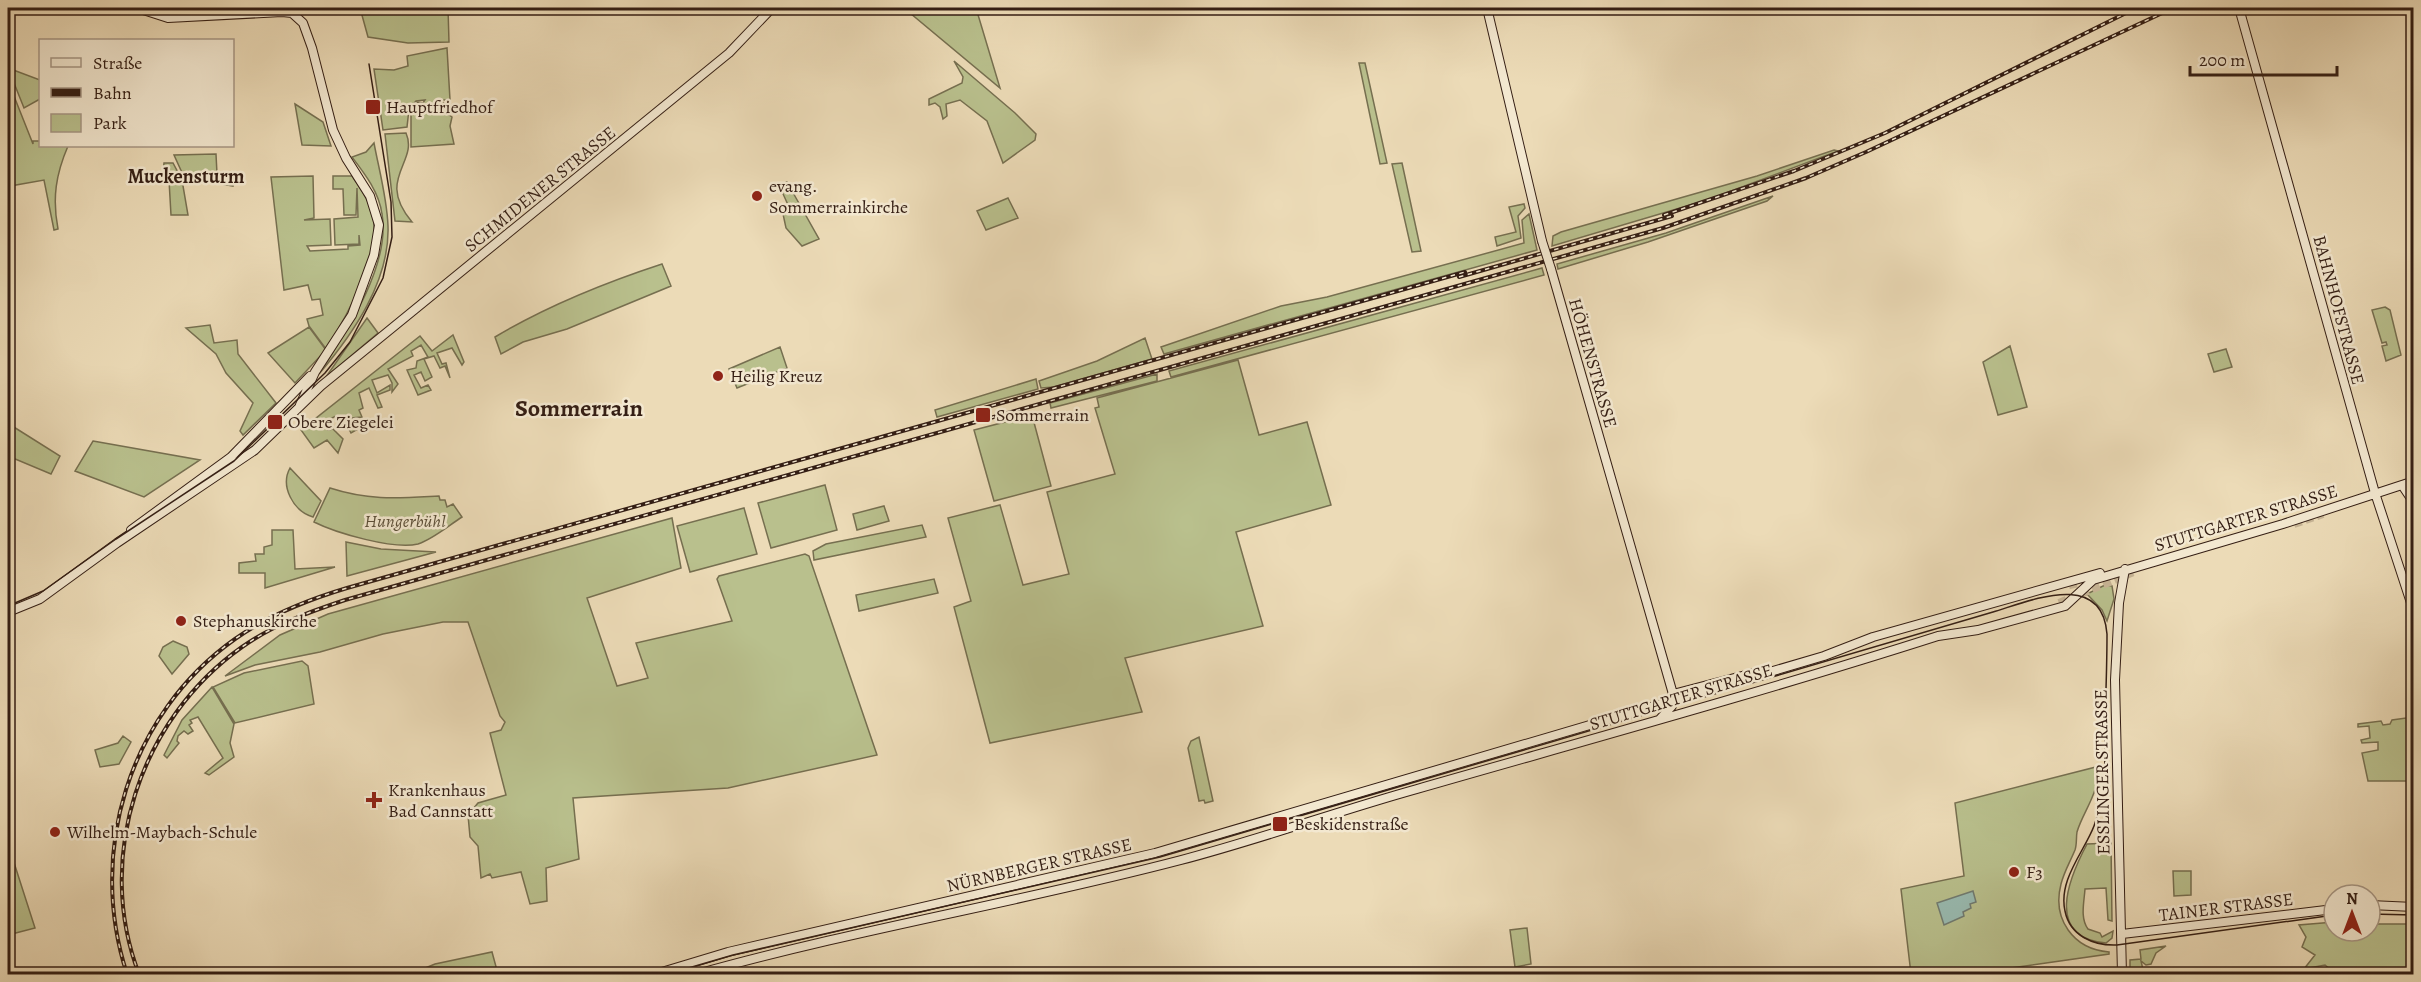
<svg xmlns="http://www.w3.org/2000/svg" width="2421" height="982" font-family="Alegreya,serif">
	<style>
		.green { fill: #b9c08d; stroke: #766f50; stroke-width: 1.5 }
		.water { fill: #99bbb1; stroke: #717c72; stroke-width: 1.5 }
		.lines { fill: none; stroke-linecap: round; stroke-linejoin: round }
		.secondary-tunnel { stroke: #c7b596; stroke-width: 8; stroke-dasharray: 8 4; stroke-linecap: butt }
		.secondary-casing { stroke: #341e14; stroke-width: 10 }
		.secondary { stroke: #f3e8d0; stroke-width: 8 }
		.tram { stroke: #341e14; stroke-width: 1.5 }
		.rail-casing { stroke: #341e14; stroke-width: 4 }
		.rail { stroke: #f3e8d0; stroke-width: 1.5; stroke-dasharray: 4.5; stroke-linecap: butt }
		.secondary-bridge-casing { stroke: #341e14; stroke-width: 10; stroke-linecap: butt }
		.secondary-bridge { stroke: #f3e8d0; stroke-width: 8 }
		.poi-dot { fill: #8f2418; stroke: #f3e8d0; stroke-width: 2 }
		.labels { text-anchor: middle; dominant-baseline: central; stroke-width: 5; stroke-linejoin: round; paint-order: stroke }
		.poi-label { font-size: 18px; fill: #341e14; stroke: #f3e8d0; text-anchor: start }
		.street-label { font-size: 18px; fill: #341e14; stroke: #f3e8d0 }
		.park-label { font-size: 18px; font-style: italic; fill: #5c4f38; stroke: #f3e8d0 }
		.neighbourhood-label { font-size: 20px; font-weight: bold; fill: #341e14; stroke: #f3e8d0 }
		.district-label { font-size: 24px; font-weight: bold; fill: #341e14; stroke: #f3e8d0 }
	</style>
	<rect width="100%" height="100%" fill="#ecdbb7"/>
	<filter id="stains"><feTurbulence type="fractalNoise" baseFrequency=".00333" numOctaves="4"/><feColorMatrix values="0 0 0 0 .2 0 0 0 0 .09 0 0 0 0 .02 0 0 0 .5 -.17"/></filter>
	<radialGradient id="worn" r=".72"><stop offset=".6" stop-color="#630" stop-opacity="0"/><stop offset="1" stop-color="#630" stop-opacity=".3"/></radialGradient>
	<path class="green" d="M 360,8 L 448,8 L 449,42 L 408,43 L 368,37 Z
		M 904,8 L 976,8 L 1000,88 Z
		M 447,48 L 450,100 L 440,100 L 445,104 L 443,111 L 452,117 L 450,126 L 454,144 L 411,147 L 411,110 L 417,102 L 423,103 L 425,100 L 416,101 L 409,109 L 407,127 L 383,130 L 374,69 L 394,70 L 408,66 L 407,56 Z
		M 954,61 L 1015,113 L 1036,134 L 1035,140 L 1003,163 L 987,121 L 960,100 L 946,104 L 947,116 L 943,119 L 940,107 L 935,103 L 929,105 L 929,99 L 962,83 L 963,77 Z
		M 1359,63 L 1365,63 L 1387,163 L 1380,164 Z
		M 8,68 L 40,80 L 40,99 L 24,108 Z
		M 8,81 L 33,144 L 33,141 L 40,141 L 40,146 L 68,146 C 56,174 52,198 58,229 L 54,230 L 44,180 L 10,186 Z
		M 295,104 L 323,122 L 331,146 L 302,145 Z
		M 406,133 C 419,163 375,178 412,222 L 395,221 L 385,134 Z
		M 374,143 C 379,170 387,198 388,226 C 390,281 353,334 319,374 C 346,332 391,265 382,214 C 379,192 365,174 352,157 L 366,152 Z
		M 1834,150 L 1838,151 L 1707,200 L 1552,246 L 1553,236 L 1561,232 L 1757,176 Z
		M 216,154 L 217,174 L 234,175 L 233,186 L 184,177 L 174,155 Z
		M 164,163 L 173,163 L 182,180 L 188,215 L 171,215 L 169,180 L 163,173 Z
		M 1402,163 L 1421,251 L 1412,252 L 1392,164 Z
		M 313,176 L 314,218 L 304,220 L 330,219 L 331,245 L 307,246 L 310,251 L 348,249 L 348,246 L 360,245 L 359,235 L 359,244 L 335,245 L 334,219 L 358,217 L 357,188 L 356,215 L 344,215 L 343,189 L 333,189 L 333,176 L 352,176 C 359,187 368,198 372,212 C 383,251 347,317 326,349 L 309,326 L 307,319 L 323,315 L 320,299 L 312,300 L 308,285 L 284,290 L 271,177 Z
		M 787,182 L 819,239 L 802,246 L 786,228 L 783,214 L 789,207 L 779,185 Z
		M 1773,196 L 1767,201 L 1648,242 L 1558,269 L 1557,264 L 1666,233 Z
		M 1008,198 L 1018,218 L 986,230 L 977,211 Z
		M 1524,204 L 1525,208 L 1518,216 L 1521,238 L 1497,246 L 1495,237 L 1516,232 L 1509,207 Z
		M 1529,214 L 1537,250 L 1164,354 L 1161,347 L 1281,306 L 1327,297 L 1524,243 L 1522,220 Z
		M 662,264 L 671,286 L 567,329 L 523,342 L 501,354 L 495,337 C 547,306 604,283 662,264 Z
		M 1542,268 L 1544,275 L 1171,377 L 1169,371 Z
		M 2385,307 L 2390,310 L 2401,355 L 2386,361 L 2382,346 L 2387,345 L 2386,342 L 2382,343 L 2372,310 Z
		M 367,318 L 378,333 L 326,377 Z
		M 210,325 L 214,343 L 237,340 L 238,354 L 276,403 L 243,435 L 240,431 L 253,403 L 226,373 L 216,354 L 186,328 Z
		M 309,327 L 326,350 L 295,383 L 268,353 Z
		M 453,335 L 464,362 L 462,365 L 452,348 L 437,353 L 442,364 L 446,363 L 450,378 L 445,366 L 440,368 L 434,356 L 424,359 L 432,377 L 425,381 L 421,372 L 414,375 L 421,388 L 428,385 L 431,390 L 418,395 L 407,370 L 416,368 L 417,361 L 428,357 L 421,345 L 411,351 L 413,356 L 388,369 L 398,384 L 392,392 L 392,383 L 388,375 L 372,380 L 377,393 L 390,385 L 390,390 L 377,395 L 382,407 L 378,408 L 369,388 L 359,393 L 363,408 L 359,410 L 362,417 L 352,418 L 358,429 L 351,433 L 347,425 L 344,425 L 336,416 L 324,422 L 328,430 L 333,429 L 343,439 L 338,453 L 327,440 L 314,448 L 301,430 L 420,336 L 432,351 Z
		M 1145,338 L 1152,359 L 1054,387 L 1041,388 L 1039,381 L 1097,361 Z
		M 2010,346 L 2027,407 L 1998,415 L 1983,362 Z
		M 780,347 L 787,368 L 737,388 L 729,369 Z
		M 2226,349 L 2232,367 L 2214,372 L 2208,354 Z
		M 1238,360 L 1259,435 L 1307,422 L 1331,505 L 1236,532 L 1263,626 L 1125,658 L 1142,712 L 990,743 L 954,607 L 971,601 L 948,518 L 1000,505 L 1023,585 L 1069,574 L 1047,492 L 1115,474 L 1095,408 L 1099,407 L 1097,398 Z
		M 1157,374 L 1157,381 L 1051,408 L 1050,403 Z
		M 1036,379 L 1038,389 L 937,417 L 935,410 Z
		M 1032,415 L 1051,486 L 994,501 L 974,430 Z
		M 9,424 L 60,456 L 51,474 L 8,456 Z
		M 93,441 L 200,460 L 144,497 L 75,471 Z
		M 290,468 L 321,501 L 313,517 C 293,511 280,486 290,468 Z
		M 825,485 L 837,530 L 771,548 L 758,503 Z
		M 330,488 C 370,501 400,498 439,496 L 440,500 L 445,500 L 447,507 L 453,504 L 462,517 C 448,526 433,539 418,544 C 394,550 336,533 314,522 Z
		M 884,506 L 889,521 L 857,530 L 853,514 Z
		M 744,508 L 757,554 L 690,572 L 677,526 Z
		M 672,518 L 681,568 L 587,598 L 617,686 L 648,678 L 636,643 L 732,621 L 717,579 L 719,576 L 805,554 L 809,556 L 877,755 L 728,788 L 573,798 L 579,859 L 546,868 L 547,901 L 530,904 L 521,872 L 492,878 L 490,874 L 481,878 L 478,846 L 470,837 L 468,815 L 478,803 L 506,795 L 490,733 L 501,730 L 505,722 L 500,716 L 468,622 L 443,622 L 383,634 L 320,652 L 255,665 L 225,676 L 280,635 L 328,614 Z
		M 922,525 L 926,537 L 814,560 L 813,551 L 826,544 Z
		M 272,530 L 293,530 L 295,569 L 335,567 L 265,588 L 265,573 L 239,573 L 239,563 L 256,561 L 255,554 L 264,554 L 264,547 L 272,545 Z
		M 346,542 L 381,549 L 436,552 L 347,576 Z
		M 934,579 L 938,593 L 859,611 L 856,595 Z
		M 2105,585 L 2112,586 L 2114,599 L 2107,621 L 2102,610 L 2087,594 Z
		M 173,641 L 187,647 L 189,654 L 172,674 L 159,656 L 163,647 Z
		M 302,661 L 308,666 L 314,704 L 235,723 L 213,687 L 244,673 Z
		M 212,687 L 234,724 L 230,743 L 234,757 L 209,775 L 205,773 L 223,758 L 198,717 L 190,720 L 192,723 L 189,725 L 193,731 L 188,734 L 184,731 L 178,736 L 177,741 L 179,743 L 167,758 L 164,755 L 182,720 Z
		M 2413,717 L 2412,781 L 2368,781 L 2362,753 L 2378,750 L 2378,742 L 2362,743 L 2361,740 L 2370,738 L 2369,726 L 2358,727 L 2358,724 L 2381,721 L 2383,725 L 2390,724 L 2392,720 Z
		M 123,736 L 131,742 L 119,764 L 100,767 L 95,750 L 118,743 Z
		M 1199,737 L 1213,801 L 1205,803 L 1204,800 L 1199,801 L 1188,748 L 1191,741 Z
		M 2096,767 C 2102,790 2083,811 2077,832 C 2076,838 2077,844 2075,850 C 2070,862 2064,872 2061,884 C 2052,919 2073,949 2109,952 L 2109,954 L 1968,974 L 1911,974 L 1901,889 L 1964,876 L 1955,803 Z
		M 2111,843 L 2112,921 L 2108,920 L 2106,888 L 2085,889 C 2084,903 2080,918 2088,929 L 2100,933 L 2102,937 L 2113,931 L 2112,938 L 2106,943 C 2044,937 2069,878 2087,844 Z
		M 9,847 L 35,928 L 8,935 L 8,848 Z
		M 2173,871 L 2191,871 L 2191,895 L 2174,896 Z
		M 2370,919 L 2375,919 L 2376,924 L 2413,924 L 2413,974 L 2329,974 L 2330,969 L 2325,965 L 2304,969 L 2315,955 L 2302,947 L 2306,937 L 2299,925 L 2334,922 L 2334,931 L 2370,931 Z
		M 1527,928 L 1531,964 L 1515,967 L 1510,930 Z
		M 2166,946 L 2156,953 L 2151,964 L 2146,965 L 2141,961 L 2144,974 L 2130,974 L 2130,960 L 2141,959 L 2140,950 Z
		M 492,952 L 498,974 L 419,974 L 418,971 L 435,964 Z"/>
	<path class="water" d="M 1973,891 L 1976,902 L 1970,904 L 1971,908 L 1963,912 L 1964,916 L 1944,925 L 1937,903 Z"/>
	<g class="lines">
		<path class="secondary-tunnel" d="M 2294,524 L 2323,514
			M 2069,585 L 2095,580
			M 2059,603 L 2136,571"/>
		<g class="secondary-casing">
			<path id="secondary" d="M 137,8 L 168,18 L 282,12 L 292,13 L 303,23 L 312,48 L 333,130 L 346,158 L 370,196 L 379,225 L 374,255 L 352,315 L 315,372 L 300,405
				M 1487,8 L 1542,241
				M 2239,8 L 2375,493 L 2414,612
				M 1551,269 L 1673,694 L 1672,706 L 1660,719
				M 2402,485 L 2414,503
				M 131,530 L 231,457 L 310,376
				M 8,612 L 40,599 L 117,543 L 255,450 L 321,386 L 729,53 L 772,8
				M 1673,694 L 1761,671
				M 2370,905 L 2414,907
				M 2122,934 L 2334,909
				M 655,974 L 728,952 L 1155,853 L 1824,656 L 1873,637 L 2100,573
				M 697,974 C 857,929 1021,902 1181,860 C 1261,839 1338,811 1417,789 C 1591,739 1766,691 1938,636 L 1978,630 L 2065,606 L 2093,580 L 2283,524 L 2414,481
				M 2122,974 L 2115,680 L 2119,603 L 2125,569"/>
		</g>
		<use href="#secondary" class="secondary"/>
		<path class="tram" d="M 8,606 L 43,591 L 116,539 L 234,461 L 325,373 L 350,342 L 383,278 L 392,237 L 391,202 L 369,64
			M 2370,914 L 2414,915
			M 668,974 L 733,955 L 1160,857 L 1993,612 C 2030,601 2102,569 2107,634 C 2107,663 2106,692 2105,721 C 2105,756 2107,792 2094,826 C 2084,852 2058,880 2065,911 C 2070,936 2094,946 2117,945 L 2334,915"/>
		<g class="rail-casing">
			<path id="rail" d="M 1664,215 L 1794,171 L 1885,133 L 2136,8
				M 1459,277 L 1672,216
				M 127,974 C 87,852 129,714 235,639 C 269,615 307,600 347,588 L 1465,272
				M 139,974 C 94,857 140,719 242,647 C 273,625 309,612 345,600 L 1663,228 L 1806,178 L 1866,152 L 2173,8"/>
		</g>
		<use href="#rail" class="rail"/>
		<g class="secondary-bridge-casing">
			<path id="secondary-bridge" d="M 1542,241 L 1551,269"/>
		</g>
		<use href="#secondary-bridge" class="secondary-bridge"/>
	</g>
	<g class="poi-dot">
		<rect x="365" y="99" width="16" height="16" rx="3"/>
		<circle cx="757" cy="196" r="6"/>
		<circle cx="718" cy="376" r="6"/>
		<rect x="975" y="407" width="16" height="16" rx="3"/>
		<rect x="267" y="414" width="16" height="16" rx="3"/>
		<circle cx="181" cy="621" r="6"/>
		<path d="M371 791h6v6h6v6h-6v6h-6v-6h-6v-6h6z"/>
		<rect x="1272" y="816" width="16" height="16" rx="3"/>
		<circle cx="55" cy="832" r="6"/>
		<circle cx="2014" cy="872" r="6"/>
	</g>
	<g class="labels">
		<g class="poi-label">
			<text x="386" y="107">Hauptfriedhof</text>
			<text x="769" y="186">evang.<tspan x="769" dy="21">Sommerrainkirche</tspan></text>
			<text x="730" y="376">Heilig Kreuz</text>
			<text x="996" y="415">Sommerrain</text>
			<text x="288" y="422">Obere Ziegelei</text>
			<text x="193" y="621">Stephanuskirche</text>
			<text x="388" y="790">Krankenhaus<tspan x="388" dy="21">Bad Cannstatt</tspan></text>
			<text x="1294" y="824">Beskidenstraße</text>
			<text x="67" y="832">Wilhelm-Maybach-Schule</text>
			<text x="2026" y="872">F3</text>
		</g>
		<g class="street-label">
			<text transform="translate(540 189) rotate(-39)">SCHMIDENER STRASSE</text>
			<text transform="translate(2339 310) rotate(75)">BAHNHOFSTRASSE</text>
			<text transform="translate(1593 363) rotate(74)">HÖHENSTRASSE</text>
			<text transform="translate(2246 518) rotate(-17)">STUTTGARTER STRASSE</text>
			<text transform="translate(1681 697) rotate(-17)">STUTTGARTER STRASSE</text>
			<text transform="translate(2102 772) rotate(-91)">ESSLINGER STRASSE</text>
			<text transform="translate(1039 865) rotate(-13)">NÜRNBERGER STRASSE</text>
			<text transform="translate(2226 907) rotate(-7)">TAINER STRASSE</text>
		</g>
		<g class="park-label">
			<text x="405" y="521">Hungerbühl</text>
		</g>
		<g class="neighbourhood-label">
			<text x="186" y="176">Muckensturm</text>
		</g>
		<g class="district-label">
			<text x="579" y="408">Sommerrain</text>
		</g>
	</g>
	<rect width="2421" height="982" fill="none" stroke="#ecdbb7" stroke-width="30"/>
	<rect x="9" y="9" width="2403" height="964" fill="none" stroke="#341e14" stroke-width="3"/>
	<rect x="15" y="15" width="2391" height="952" fill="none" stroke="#341e14" stroke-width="1.5"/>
	<rect x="39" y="39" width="195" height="108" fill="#f3e8d0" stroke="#a79785" stroke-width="1.5"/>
	<rect x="51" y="58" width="30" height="9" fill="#f3e8d0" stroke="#a79785" stroke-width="1.5"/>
	<text x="93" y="69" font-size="18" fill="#341e14">Straße</text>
	<rect x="51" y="88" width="30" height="9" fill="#341e14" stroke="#a79785" stroke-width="1.5"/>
	<text x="93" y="99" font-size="18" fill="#341e14">Bahn</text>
	<rect x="51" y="114" width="30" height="18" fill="#b9c08d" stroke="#a79785" stroke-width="1.5"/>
	<text x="93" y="129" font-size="18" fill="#341e14">Park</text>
	<g transform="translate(2352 913)"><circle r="28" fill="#f3e8d0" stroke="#a79785" stroke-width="1.5"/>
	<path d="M0-4.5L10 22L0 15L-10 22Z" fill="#8f2418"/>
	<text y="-9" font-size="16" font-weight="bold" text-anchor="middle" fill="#341e14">N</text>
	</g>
	<path d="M2190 66v9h147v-9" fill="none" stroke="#341e14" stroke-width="3"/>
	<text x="2199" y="66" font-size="18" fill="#341e14" stroke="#f3e8d0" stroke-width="4.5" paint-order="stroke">200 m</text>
	<rect width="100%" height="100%" filter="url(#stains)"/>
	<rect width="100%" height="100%" fill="url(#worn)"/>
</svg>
